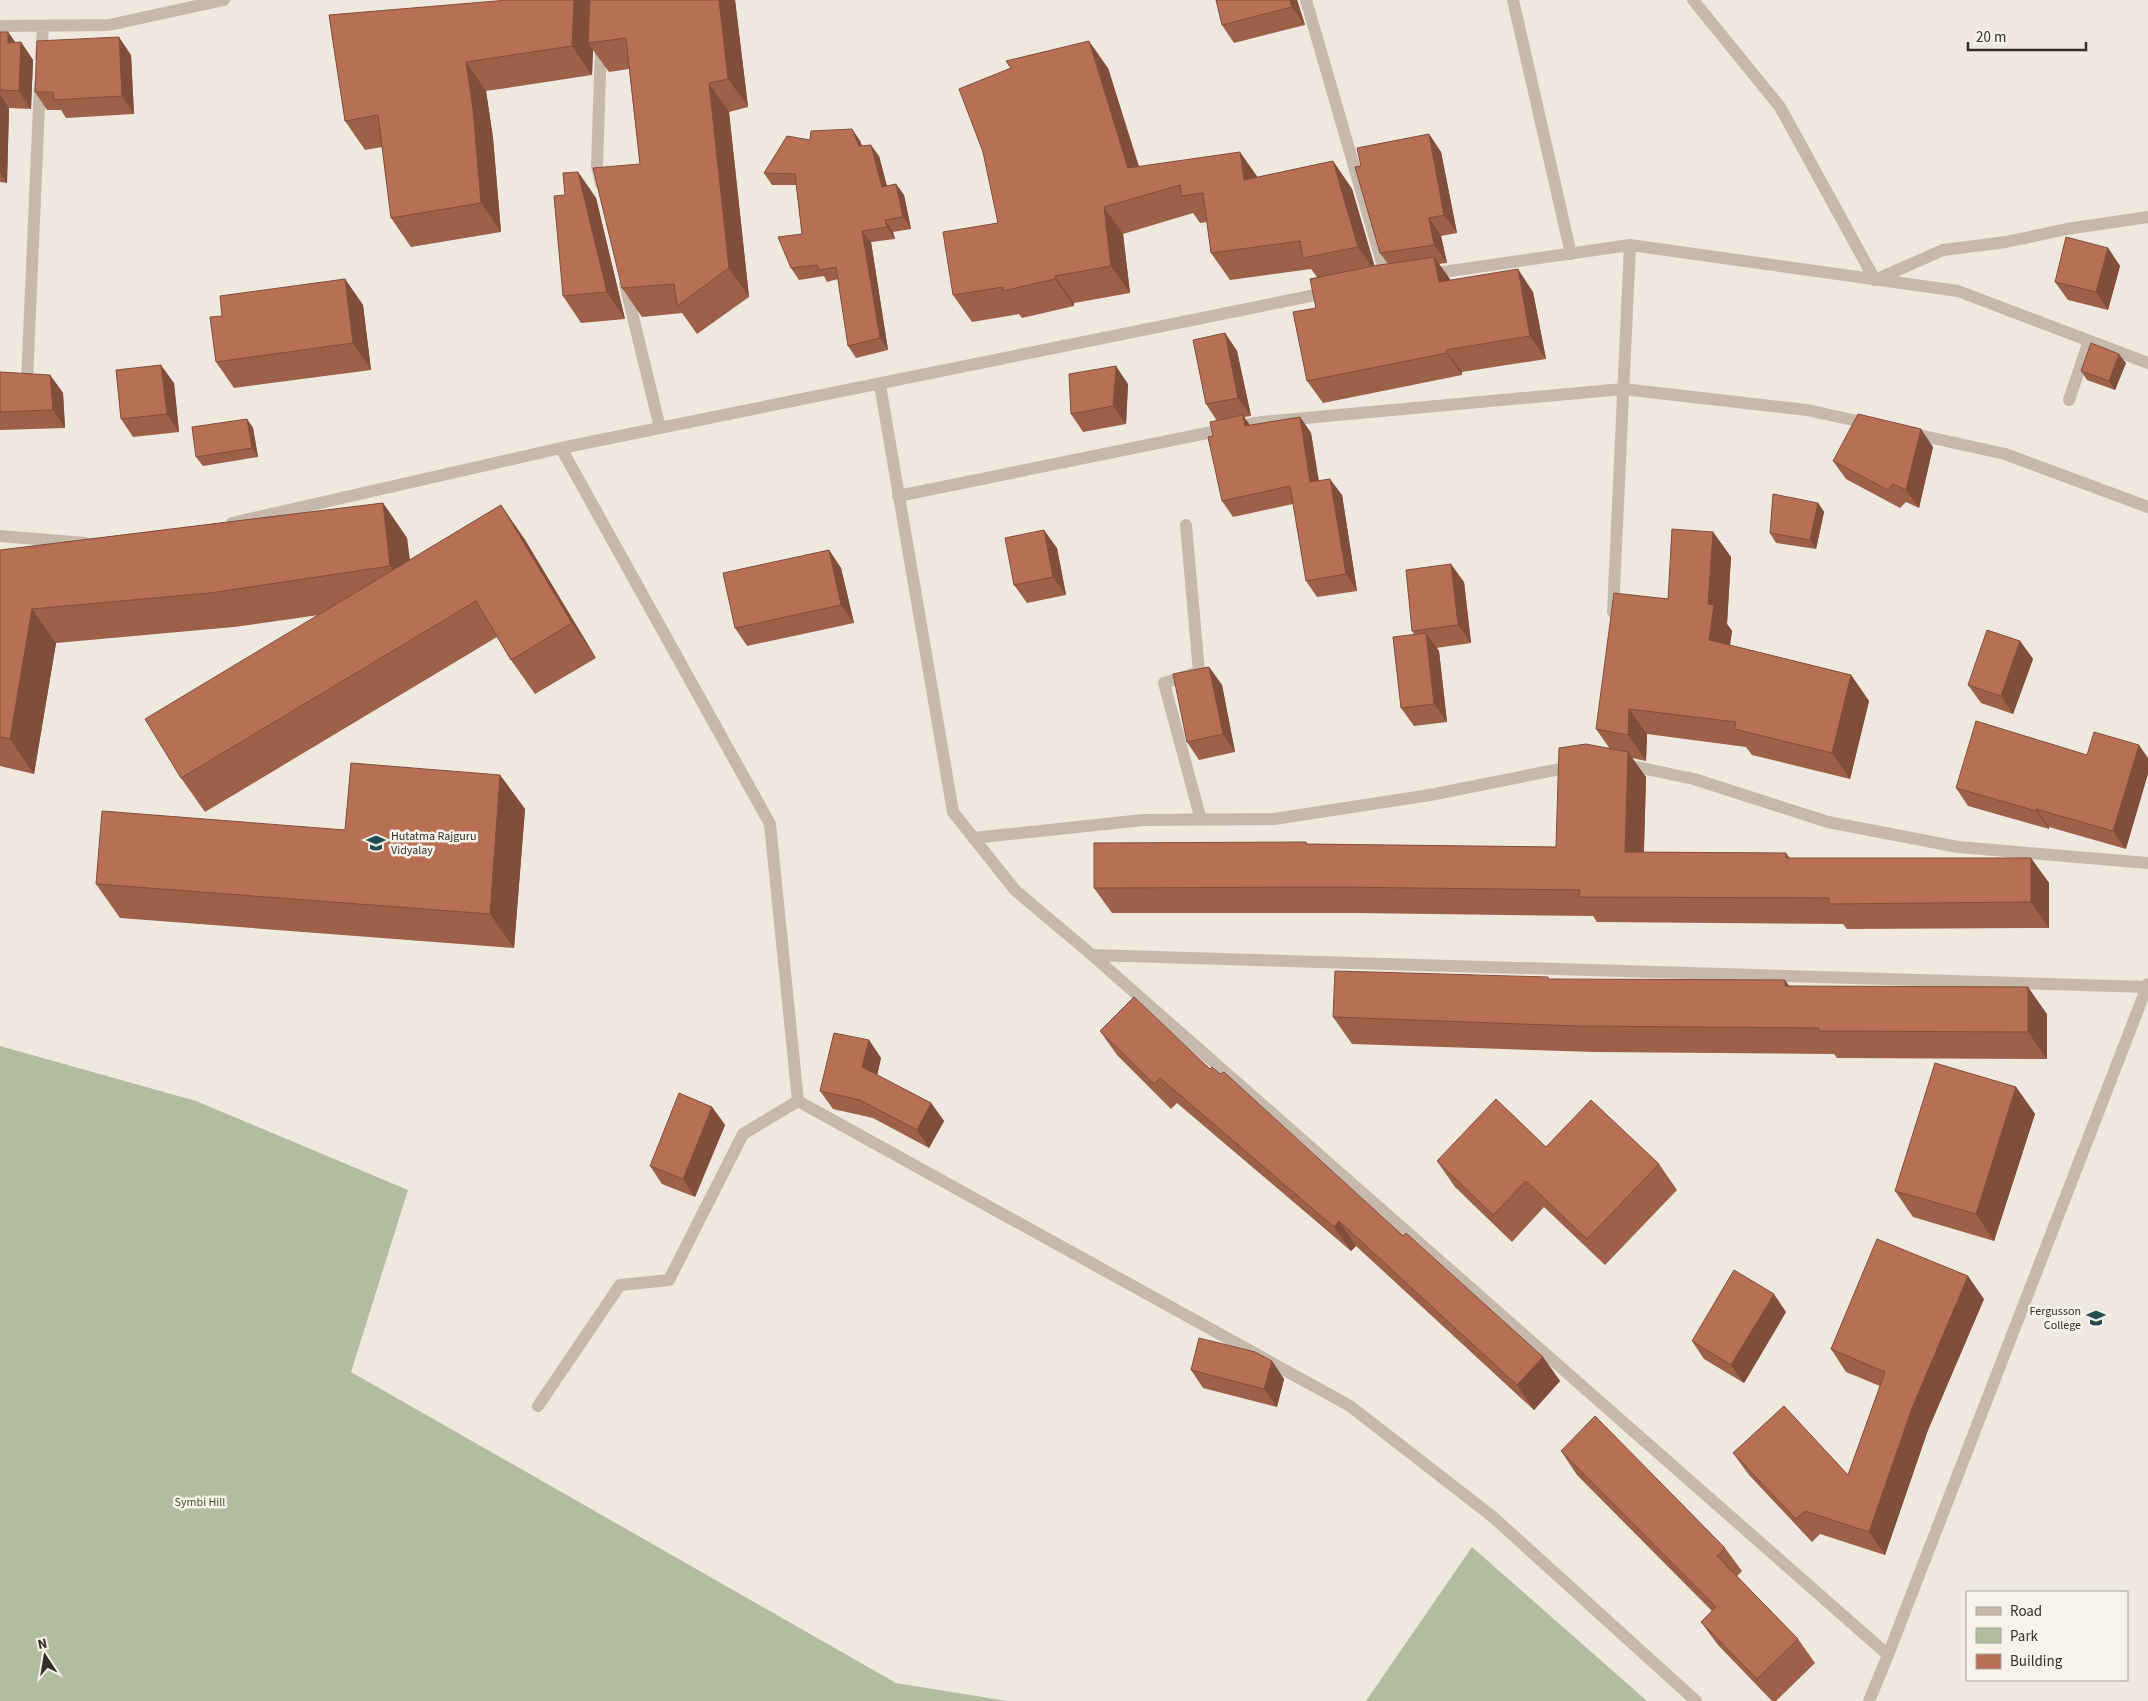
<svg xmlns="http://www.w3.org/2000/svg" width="2148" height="1701" font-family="'Source Sans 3',sans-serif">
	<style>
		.green { fill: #b2bd9f }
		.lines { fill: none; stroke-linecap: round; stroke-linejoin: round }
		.minor { stroke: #c6b9ab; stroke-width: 12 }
		.wall { fill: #9d6048 }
		.shaded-wall { fill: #804e3b }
		.building { fill: #b77054; stroke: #804e3b }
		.labels { text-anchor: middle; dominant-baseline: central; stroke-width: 5; stroke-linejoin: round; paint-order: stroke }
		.poi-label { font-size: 12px; fill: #352d29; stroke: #f7f2ea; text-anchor: start }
		.park-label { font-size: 12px; fill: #435030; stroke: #f7f2ea }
	</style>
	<rect width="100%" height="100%" fill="#efe8de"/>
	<path class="green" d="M 0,1046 L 196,1101 L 408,1190 L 351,1372 L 896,1683 L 1007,1701 L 0,1701 Z
		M 1472,1547 L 1647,1701 L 1366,1701 Z"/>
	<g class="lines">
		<path class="minor" d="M 1306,0 L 1387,280
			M 1513,0 L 1571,254
			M 1693,0 L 1780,107 L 1875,280 L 1943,250 L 2006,242 L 2067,229 L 2148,217
			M 0,26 L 109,25 L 224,0
			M 601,45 L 597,166 L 601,184
			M 41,58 L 43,26
			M 1429,274 L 1630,245 L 1958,291 L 2148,363
			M 625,284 L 660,428
			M 27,381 L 40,83
			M 880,385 L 953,812 L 1015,890 L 1092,955
			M 2069,400 L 2089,341
			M 1910,433 L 2005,454 L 2148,507
			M 561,448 L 770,824 L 798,1101 L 1350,1406 L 1493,1517 L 1696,1701
			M 898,496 L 1261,422 L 1623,389 L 1807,410 L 1871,424
			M 232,523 L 561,448 L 1330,292
			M 1186,525 L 1199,672 L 1164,683 L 1201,820
			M 0,536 L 85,543
			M 1613,612 L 1630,245
			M 1622,764 L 1694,779 L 1828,822 L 1958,847 L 2148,863
			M 973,838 L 1143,820 L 1274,819 L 1430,795 L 1575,766
			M 538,1406 L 620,1285 L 669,1280 L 743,1134 L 798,1101
			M 1888,1655 L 1092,955 L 2147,987
			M 1869,1701 L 1888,1655 L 2148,984"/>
	</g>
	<path class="wall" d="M 735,0 L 748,107 L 729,112 L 749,297 L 697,334 L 682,313 L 642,317 L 622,288 L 640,164 L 629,69 L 609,72 L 593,50 L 592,75 L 486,91 L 493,138 L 501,232 L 411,247 L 391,218 L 382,147 L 365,150 L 345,121 L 329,15 Z
		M 1297,0 L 1305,25 L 1234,43 L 1222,25 Z
		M 0,32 L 8,32 L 16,43 L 21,42 L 33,60 L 31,109 L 9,108 L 7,183 L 0,182 Z
		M 131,55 L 134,114 L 66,118 L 61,110 L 47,110 L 35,92 Z
		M 1108,68 L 1139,166 L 1258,177 L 1333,161 L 1352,189 L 1374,265 L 1388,264 L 1380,253 L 1361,166 L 1429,134 L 1441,152 L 1457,233 L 1441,236 L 1447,263 L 1439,264 L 1450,280 L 1533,292 L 1546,359 L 1462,372 L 1462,375 L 1323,403 L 1307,381 L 1316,308 L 1317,277 L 1311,269 L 1230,280 L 1211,253 L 1207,222 L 1200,223 L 1193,213 L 1123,234 L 1130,293 L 1074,303 L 1074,306 L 1022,318 L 1019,314 L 972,322 L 953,295 L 998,223 Z
		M 852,129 L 860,141 L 862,146 L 879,156 L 887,186 L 896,184 L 904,195 L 911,229 L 893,232 L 895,239 L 871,242 L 888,350 L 856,358 L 848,346 L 838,279 L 827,282 L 824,276 L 799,280 L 791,268 L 802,234 L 796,185 L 772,185 L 764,173 L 810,140 Z
		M 578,172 L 596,198 L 625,319 L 581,323 L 563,296 L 565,195 Z
		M 2108,248 L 2120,266 L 2108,310 L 2068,300 L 2055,282 Z
		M 345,279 L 363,305 L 371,370 L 234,388 L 216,362 L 222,316 Z
		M 1225,333 L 1237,351 L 1251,416 L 1244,417 L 1250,425 L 1300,417 L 1311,433 L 1319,481 L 1342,495 L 1357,591 L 1317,597 L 1306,581 L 1293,504 L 1233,517 L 1222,501 L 1213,436 L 1217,421 L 1206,404 Z
		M 2126,363 L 2115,390 L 2087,380 L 2081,371 Z
		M 0,372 L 50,375 L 63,393 L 65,428 L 0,430 Z
		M 174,383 L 179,432 L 133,437 L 121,419 Z
		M 1128,384 L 1126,424 L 1083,432 L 1071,414 Z
		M 247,419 L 253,428 L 258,457 L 203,466 L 196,457 Z
		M 1933,447 L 1919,508 L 1906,502 L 1900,508 L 1846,479 L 1833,461 Z
		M 383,503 L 407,538 L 410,560 L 501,505 L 525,540 L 596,658 L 535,694 L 511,660 L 497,637 L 205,812 L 181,778 L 319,615 L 234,627 L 56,643 L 34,774 L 0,766 L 0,550 Z
		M 1818,503 L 1824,512 L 1816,549 L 1776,543 L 1770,533 Z
		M 1713,532 L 1731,557 L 1727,624 L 1732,631 L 1730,645 L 1851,675 L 1869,701 L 1850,779 L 1752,755 L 1746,747 L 1647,734 L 1646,761 L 1632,758 L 1646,777 L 1644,852 L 1786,853 L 1790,858 L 2031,858 L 2049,883 L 2049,928 L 1847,929 L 1843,924 L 1597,922 L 1593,916 L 1355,913 L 1112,913 L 1094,888 L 1306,842 L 1307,844 L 1556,847 L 1610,749 L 1596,729 L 1668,599 Z
		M 1057,548 L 1066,595 L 1027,603 L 1014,585 Z
		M 829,550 L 841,568 L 854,623 L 747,646 L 735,628 Z
		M 1464,582 L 1471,643 L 1436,648 L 1439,651 L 1447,722 L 1414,726 L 1401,708 L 1415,635 L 1412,631 Z
		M 2020,641 L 2033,659 L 2013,714 L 1981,703 L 1968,685 Z
		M 1209,667 L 1222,685 L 1235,752 L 1199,760 L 1187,742 Z
		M 2087,755 L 2126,849 L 2049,827 L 2049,829 L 1968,806 L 1956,788 Z
		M 500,775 L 525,809 L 514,948 L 120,918 L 96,884 L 345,830 Z
		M 1549,979 L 1789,986 L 2047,1014 L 2047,1059 L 1837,1058 L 1834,1054 L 1595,1052 L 1352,1044 L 1333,1017 Z
		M 1100,1031 L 1210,1069 L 1543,1357 L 1560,1381 L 1534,1410 L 1356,1246 L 1351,1251 L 1177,1103 L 1171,1109 L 1117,1055 Z
		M 869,1040 L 881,1058 L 877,1075 L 931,1103 L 944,1121 L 929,1148 L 873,1118 L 833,1109 L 820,1091 Z
		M 2016,1087 L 2035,1114 L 1994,1241 L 1913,1217 L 1895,1191 Z
		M 712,1107 L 725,1125 L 695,1197 L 662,1184 L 650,1166 Z
		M 1546,1147 L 1659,1164 L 1677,1190 L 1605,1265 L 1544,1207 L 1512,1242 L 1455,1187 L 1437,1161 Z
		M 1984,1299 L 1928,1430 L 1885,1555 L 1820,1534 L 1812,1542 L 1749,1475 L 1733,1453 L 1848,1475 L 1880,1386 L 1846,1372 L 1831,1349 Z
		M 1786,1312 L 1744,1383 L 1704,1359 L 1692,1341 Z
		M 1272,1361 L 1284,1379 L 1277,1407 L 1203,1388 L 1191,1370 Z
		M 1561,1451 L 1725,1548 L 1742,1571 L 1737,1576 L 1798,1639 L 1815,1663 L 1776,1701 L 1772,1701 L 1718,1645 L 1701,1622 L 1712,1611 L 1577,1475 Z"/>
	<path class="shaded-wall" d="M 574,0 L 595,0 L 588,43 L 593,50 L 592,75 L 572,46 Z
		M 719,0 L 735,0 L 748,107 L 728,79 Z
		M 1290,0 L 1297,0 L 1305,25 L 1292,7 Z
		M 8,32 L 20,50 L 21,42 L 33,60 L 31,109 L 19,91 L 8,43 Z
		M 119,37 L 131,55 L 134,114 L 122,96 Z
		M 1089,41 L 1108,68 L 1147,195 L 1128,168 Z
		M 466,62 L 486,91 L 493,138 L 501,232 L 481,203 Z
		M 709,83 L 729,112 L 749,297 L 729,268 Z
		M 0,95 L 9,108 L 7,183 L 0,173 Z
		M 852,129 L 860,141 L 867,158 L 859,146 Z
		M 1429,134 L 1441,152 L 1457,233 L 1444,215 Z
		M 871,145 L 879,156 L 890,199 L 882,187 Z
		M 1240,152 L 1259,179 L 1244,180 Z
		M 1333,161 L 1352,189 L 1377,274 L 1358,247 Z
		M 578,172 L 596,198 L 625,319 L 607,292 Z
		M 896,184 L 904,195 L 911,229 L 903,217 Z
		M 1104,207 L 1123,234 L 1130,293 L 1111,266 Z
		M 1429,218 L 1441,236 L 1447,263 L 1434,245 Z
		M 885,220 L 893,232 L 895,239 L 887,227 Z
		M 862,231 L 871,242 L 888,350 L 880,338 Z
		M 2108,248 L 2120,266 L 2108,310 L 2096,292 Z
		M 1434,257 L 1450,279 L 1455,305 L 1439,282 Z
		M 1518,269 L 1533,292 L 1546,359 L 1530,336 Z
		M 1055,276 L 1074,303 L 1074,306 L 1055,279 Z
		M 345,279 L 363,305 L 371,370 L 353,343 Z
		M 1225,333 L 1237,351 L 1251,416 L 1238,398 Z
		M 1446,350 L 1462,372 L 1462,375 L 1447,353 Z
		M 2119,354 L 2126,363 L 2115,390 L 2109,381 Z
		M 161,365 L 174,383 L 179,432 L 167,414 Z
		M 1116,366 L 1128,384 L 1126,424 L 1113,406 Z
		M 50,375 L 63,393 L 65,428 L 53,410 Z
		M 1243,415 L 1254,432 L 1245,426 Z
		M 1300,417 L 1311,433 L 1321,498 L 1310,482 Z
		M 247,419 L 253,428 L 258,457 L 252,448 Z
		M 1921,429 L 1933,447 L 1919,508 L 1906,490 Z
		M 1330,479 L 1342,495 L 1357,591 L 1346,574 Z
		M 383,503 L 407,538 L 414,600 L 390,566 Z
		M 1818,503 L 1824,512 L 1816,549 L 1810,540 Z
		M 501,505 L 525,540 L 596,658 L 572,623 Z
		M 1044,530 L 1057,548 L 1066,595 L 1053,577 Z
		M 1713,532 L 1731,557 L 1727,624 L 1732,631 L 1727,666 L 1709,640 L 1708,604 Z
		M 829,550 L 841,568 L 854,623 L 841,605 Z
		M 1451,564 L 1464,582 L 1471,643 L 1458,625 Z
		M 32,609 L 56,643 L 34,774 L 10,739 Z
		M 1426,633 L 1439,651 L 1447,722 L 1434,704 Z
		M 2020,641 L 2033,659 L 2013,714 L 2001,696 Z
		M 1209,667 L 1222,685 L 1235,752 L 1223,734 Z
		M 1851,675 L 1869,701 L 1850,779 L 1832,753 Z
		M 1629,709 L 1647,734 L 1646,761 L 1628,735 Z
		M 2139,745 L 2148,758 L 2148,774 L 2126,849 L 2113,831 Z
		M 1628,752 L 1646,777 L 1643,877 L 1625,852 Z
		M 500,775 L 525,809 L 514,948 L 490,914 Z
		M 2036,809 L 2049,827 L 2049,829 L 2036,811 Z
		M 2031,858 L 2049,883 L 2049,928 L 2031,902 Z
		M 1785,980 L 1804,1007 L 1785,986 Z
		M 2028,987 L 2047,1014 L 2047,1059 L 2028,1032 Z
		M 869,1040 L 881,1058 L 875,1085 L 862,1067 Z
		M 2016,1087 L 2035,1114 L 1994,1241 L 1976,1214 Z
		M 931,1103 L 944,1121 L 929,1148 L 917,1130 Z
		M 712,1107 L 725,1125 L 695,1197 L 683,1179 Z
		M 1339,1221 L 1356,1246 L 1351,1251 L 1334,1227 Z
		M 1968,1276 L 1984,1299 L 1928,1430 L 1885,1555 L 1869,1532 L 1912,1408 Z
		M 1774,1294 L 1786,1312 L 1744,1383 L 1731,1365 Z
		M 1543,1357 L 1560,1381 L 1534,1410 L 1517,1385 Z
		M 1272,1361 L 1284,1379 L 1277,1407 L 1264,1389 Z"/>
	<path class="building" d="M 508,0 L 574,0 L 572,46 L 466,62 L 473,109 L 481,203 L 391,218 L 378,115 L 345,121 L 329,15 Z
		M 590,0 L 719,0 L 728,79 L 709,83 L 729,268 L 677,306 L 674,284 L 622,288 L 593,168 L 640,164 L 626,38 L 588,43 Z
		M 1216,0 L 1290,0 L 1292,7 L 1222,25 Z
		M 0,32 L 8,32 L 8,43 L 21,42 L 19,91 L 0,90 Z
		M 119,37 L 122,96 L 54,100 L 53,92 L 35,92 L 37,41 Z
		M 1089,41 L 1128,168 L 1240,152 L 1244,180 L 1333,161 L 1358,247 L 1303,258 L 1300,241 L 1211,253 L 1203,193 L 1181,196 L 1180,185 L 1104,207 L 1111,266 L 1055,276 L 1055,279 L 1003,291 L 1003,287 L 953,295 L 943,232 L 998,223 L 983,152 L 959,89 L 1011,68 L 1006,61 Z
		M 852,129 L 859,146 L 871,145 L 882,187 L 896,184 L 903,217 L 885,220 L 887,227 L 862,231 L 880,338 L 848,346 L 836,267 L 819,270 L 817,265 L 791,268 L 778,237 L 802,234 L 795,174 L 764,173 L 787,136 L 810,140 L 811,131 Z
		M 1429,134 L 1444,215 L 1429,218 L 1434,245 L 1380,253 L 1355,167 L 1361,166 L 1357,148 Z
		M 578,172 L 607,292 L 563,296 L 554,196 L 565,195 L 563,173 Z
		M 2066,237 L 2108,248 L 2096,292 L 2055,282 Z
		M 1434,257 L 1439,282 L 1518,269 L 1530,336 L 1446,350 L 1447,353 L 1307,381 L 1293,312 L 1316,308 L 1310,279 L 1373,266 Z
		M 345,279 L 353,343 L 216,362 L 210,317 L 222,316 L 220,296 Z
		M 1225,333 L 1238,398 L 1206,404 L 1193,340 Z
		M 2091,343 L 2119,354 L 2109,381 L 2081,371 Z
		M 161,365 L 167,414 L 121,419 L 116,370 Z
		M 1116,366 L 1113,406 L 1071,414 L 1069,374 Z
		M 0,372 L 50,375 L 53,410 L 0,412 Z
		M 1858,414 L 1921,429 L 1906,490 L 1893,484 L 1888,490 L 1833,461 Z
		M 1243,415 L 1245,426 L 1300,417 L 1310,482 L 1330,479 L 1346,574 L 1306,581 L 1290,486 L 1222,501 L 1208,437 L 1213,436 L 1210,422 Z
		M 247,419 L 252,448 L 196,457 L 192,427 Z
		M 1773,494 L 1818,503 L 1810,540 L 1770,533 Z
		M 383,503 L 390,566 L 210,593 L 32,609 L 10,739 L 0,737 L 0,550 Z
		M 501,505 L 572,623 L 511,660 L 476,601 L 181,778 L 145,719 Z
		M 1672,529 L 1713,532 L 1708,604 L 1714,605 L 1709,640 L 1851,675 L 1832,753 L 1734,729 L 1736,722 L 1629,709 L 1628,735 L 1596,729 L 1614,593 L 1668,599 Z
		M 1044,530 L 1053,577 L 1014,585 L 1005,538 Z
		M 829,550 L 841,605 L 735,628 L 723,573 Z
		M 1451,564 L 1458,625 L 1412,631 L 1406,570 Z
		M 1987,630 L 2020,641 L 2001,696 L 1968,685 Z
		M 1426,633 L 1434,704 L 1401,708 L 1393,637 Z
		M 1209,667 L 1223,734 L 1187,742 L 1173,674 Z
		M 1976,721 L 2087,755 L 2094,732 L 2139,745 L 2113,831 L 2036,809 L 2036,811 L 1956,788 Z
		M 1586,744 L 1628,752 L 1625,852 L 1786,853 L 1786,858 L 2031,858 L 2031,902 L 1829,904 L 1829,898 L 1579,897 L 1580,890 L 1337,887 L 1094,888 L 1094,843 L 1306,842 L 1306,844 L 1556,847 L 1559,748 Z
		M 351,763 L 500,775 L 490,914 L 96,884 L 102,811 L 345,830 Z
		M 1335,971 L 1548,977 L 1548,979 L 1785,980 L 1785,986 L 2028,987 L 2028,1032 L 1819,1031 L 1819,1028 L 1576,1026 L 1333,1017 Z
		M 1134,997 L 1210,1069 L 1212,1067 L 1220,1074 L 1224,1072 L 1403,1236 L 1406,1233 L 1543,1357 L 1517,1385 L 1339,1221 L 1334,1227 L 1160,1078 L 1154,1084 L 1100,1031 Z
		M 834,1033 L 869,1040 L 862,1067 L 931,1103 L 917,1130 L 860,1100 L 820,1091 Z
		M 1935,1063 L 2016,1087 L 1976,1214 L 1895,1191 Z
		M 679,1093 L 712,1107 L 683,1179 L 650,1166 Z
		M 1496,1099 L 1546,1147 L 1591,1100 L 1659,1164 L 1587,1239 L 1526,1181 L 1493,1215 L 1437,1161 Z
		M 1877,1239 L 1968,1276 L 1912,1408 L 1869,1532 L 1805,1511 L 1796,1519 L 1733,1453 L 1784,1406 L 1848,1475 L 1885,1372 L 1831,1349 Z
		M 1734,1270 L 1774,1294 L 1731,1365 L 1692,1341 Z
		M 1199,1338 L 1255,1352 L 1272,1361 L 1264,1389 L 1191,1370 Z
		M 1595,1416 L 1725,1548 L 1717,1556 L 1798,1639 L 1757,1679 L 1701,1622 L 1716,1607 L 1561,1451 Z"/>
	<defs>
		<g id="school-bare" transform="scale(1.5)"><path d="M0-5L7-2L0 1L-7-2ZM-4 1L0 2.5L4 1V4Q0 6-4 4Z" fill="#244c51" stroke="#f7f2ea" stroke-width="2.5" paint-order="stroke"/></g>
		<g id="university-bare" transform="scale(1.5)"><path d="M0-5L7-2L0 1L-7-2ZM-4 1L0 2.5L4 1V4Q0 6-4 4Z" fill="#244c51" stroke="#f7f2ea" stroke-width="2.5" paint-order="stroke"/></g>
	</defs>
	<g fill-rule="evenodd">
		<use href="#school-bare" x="376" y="843"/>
		<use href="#university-bare" x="2096" y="1318"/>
	</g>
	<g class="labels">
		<g class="poi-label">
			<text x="391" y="836">Hutatma Rajguru<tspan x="391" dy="14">Vidyalay</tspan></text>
			<text x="2081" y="1311" text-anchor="end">Fergusson<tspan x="2081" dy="14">College</tspan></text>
		</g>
		<g class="park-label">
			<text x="200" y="1502">Symbi Hill</text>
		</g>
	</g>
	<rect x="1966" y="1591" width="162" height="90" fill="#f7f2ea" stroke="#a9a39d"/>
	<rect x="1976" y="1607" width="25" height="8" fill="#c6b9ab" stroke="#a9a39d"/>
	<text x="2010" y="1616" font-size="15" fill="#352d29">Road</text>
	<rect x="1976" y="1628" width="25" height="15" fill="#b2bd9f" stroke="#a9a39d"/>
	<text x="2010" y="1641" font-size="15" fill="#352d29">Park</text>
	<rect x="1976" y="1654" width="25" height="15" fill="#b77054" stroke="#a9a39d"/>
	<text x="2010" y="1666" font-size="15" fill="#352d29">Building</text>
	<g transform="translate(45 1656) rotate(348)" stroke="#f7f2ea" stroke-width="4" paint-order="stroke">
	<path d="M0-4L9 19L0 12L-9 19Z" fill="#352d29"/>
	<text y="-8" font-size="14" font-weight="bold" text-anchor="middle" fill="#352d29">N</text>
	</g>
	<path d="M1968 42v8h118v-8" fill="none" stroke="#352d29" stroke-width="2.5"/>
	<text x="1976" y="42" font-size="15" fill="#352d29" stroke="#f7f2ea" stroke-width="4" paint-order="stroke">20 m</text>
</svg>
